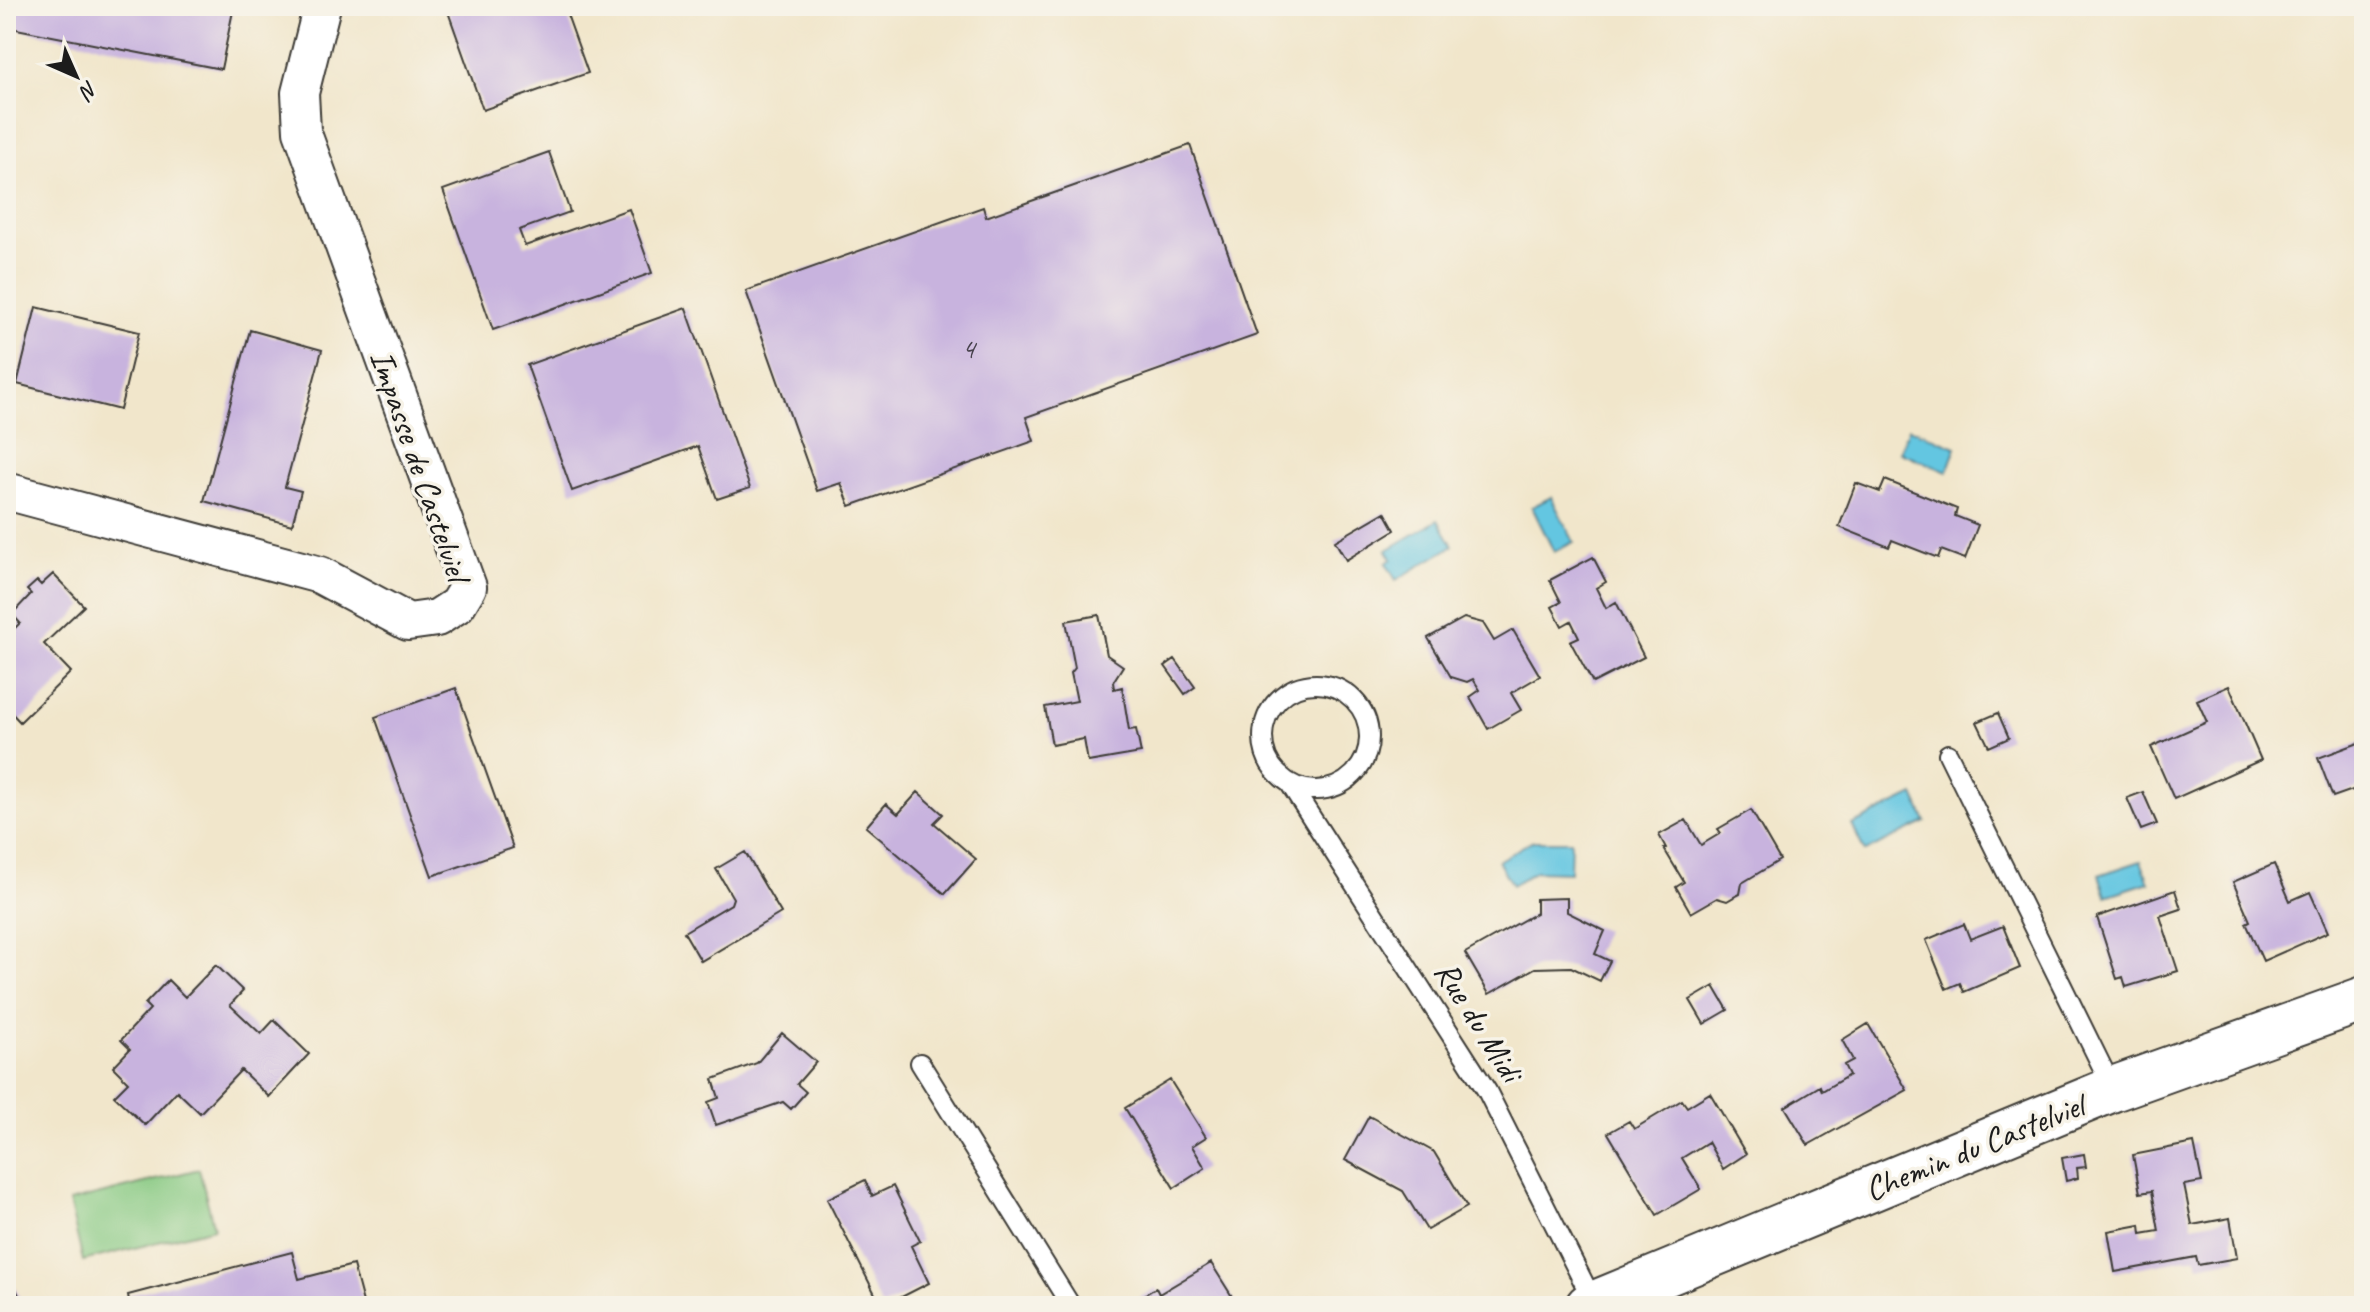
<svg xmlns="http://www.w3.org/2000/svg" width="2370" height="1312" font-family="Caveat,sans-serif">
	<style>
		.green { fill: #87c982; stroke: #52724f; stroke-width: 2 }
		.water { fill: #63c6e1; stroke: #40717e; stroke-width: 2 }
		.building { fill: #c8b3de }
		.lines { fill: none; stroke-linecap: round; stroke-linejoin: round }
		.lane-casing { stroke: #3c3a36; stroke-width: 22 }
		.street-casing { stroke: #3c3a36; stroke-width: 40 }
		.secondary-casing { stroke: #3c3a36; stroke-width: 48 }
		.lane { stroke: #fff; stroke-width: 18 }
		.street { stroke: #fff; stroke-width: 36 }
		.secondary { stroke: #fff; stroke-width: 44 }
		.labels { text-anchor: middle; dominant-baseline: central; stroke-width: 7; stroke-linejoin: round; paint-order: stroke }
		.number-label { font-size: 30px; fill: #47424c }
		.street-label { font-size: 34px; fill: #1c1c1c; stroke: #f7f3e8 }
	</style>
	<rect width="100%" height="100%" fill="#f7f3e8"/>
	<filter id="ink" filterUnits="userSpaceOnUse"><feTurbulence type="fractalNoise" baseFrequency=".0125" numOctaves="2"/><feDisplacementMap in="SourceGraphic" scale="16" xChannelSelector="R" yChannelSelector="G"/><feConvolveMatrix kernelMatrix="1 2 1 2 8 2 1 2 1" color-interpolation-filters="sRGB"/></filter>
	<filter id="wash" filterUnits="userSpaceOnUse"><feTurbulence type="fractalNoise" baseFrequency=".006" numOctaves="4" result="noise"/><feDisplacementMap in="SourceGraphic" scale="32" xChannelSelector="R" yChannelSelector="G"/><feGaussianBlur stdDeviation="1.8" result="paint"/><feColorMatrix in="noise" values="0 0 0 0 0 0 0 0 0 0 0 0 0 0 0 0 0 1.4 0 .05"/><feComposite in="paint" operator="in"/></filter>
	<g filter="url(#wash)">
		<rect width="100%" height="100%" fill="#f1e6cb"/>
		<path class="green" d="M 199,1169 L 214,1228 L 83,1261 L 69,1202 Z"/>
		<path class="water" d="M 1909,428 L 1956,447 L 1947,472 L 1900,452 Z
			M 1551,497 L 1574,542 L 1554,552 L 1532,507 Z
			M 1438,520 L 1453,546 L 1396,580 L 1386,563 L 1392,559 L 1387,550 Z
			M 1914,795 L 1926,822 L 1865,852 L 1852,825 Z
			M 1532,841 L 1571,841 L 1570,872 L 1536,871 L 1512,885 L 1498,861 Z
			M 2141,861 L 2149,882 L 2106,896 L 2099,875 Z"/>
		<g id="blocks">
			<path class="building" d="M 6,6 L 234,6 L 221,69 L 6,27 Z
				M 446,6 L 564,6 L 588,73 L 483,110 Z
				M 1190,145 L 1257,335 L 1026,417 L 1034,441 L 850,506 L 841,483 L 817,491 L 746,291 L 983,207 L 986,217 Z
				M 549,152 L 570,212 L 519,230 L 525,246 L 629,209 L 652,273 L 493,330 L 443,190 Z
				M 36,307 L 139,332 L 120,410 L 17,384 Z
				M 686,308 L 750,488 L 717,499 L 698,446 L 572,491 L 527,365 Z
				M 250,330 L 322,350 L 285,487 L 301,491 L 292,525 L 204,501 Z
				M 1885,480 L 1957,509 L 1955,516 L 1978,525 L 1965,559 L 1941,550 L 1938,558 L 1892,540 L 1889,547 L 1839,527 L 1856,483 L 1880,492 Z
				M 1385,512 L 1395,530 L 1346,560 L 1335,541 Z
				M 1593,557 L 1606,582 L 1596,588 L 1606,608 L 1616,602 L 1644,657 L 1593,683 L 1570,641 L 1579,637 L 1571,621 L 1562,626 L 1552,607 L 1561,602 L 1550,580 Z
				M 53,574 L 84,606 L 44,644 L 71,672 L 20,722 L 6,707 L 6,637 L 20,623 L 12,614 L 31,594 L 27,590 L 37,581 L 41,585 Z
				M 1099,615 L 1107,655 L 1123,666 L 1113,682 L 1114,689 L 1122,687 L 1129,730 L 1136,729 L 1141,753 L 1088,762 L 1084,739 L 1052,745 L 1045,707 L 1077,701 L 1071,673 L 1075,668 L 1066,621 Z
				M 1464,618 L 1483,623 L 1494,641 L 1513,630 L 1540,676 L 1511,693 L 1521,710 L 1488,729 L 1470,697 L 1480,690 L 1473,679 L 1467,682 L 1451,677 L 1428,638 Z
				M 1175,659 L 1195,687 L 1185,694 L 1165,666 Z
				M 2229,686 L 2261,760 L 2174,799 L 2151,747 L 2207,722 L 2197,700 Z
				M 456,688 L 513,848 L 432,876 L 375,717 Z
				M 1998,713 L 2009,738 L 1989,747 L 1977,722 Z
				M 2364,741 L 2364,786 L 2333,797 L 2318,758 Z
				M 918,792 L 943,814 L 934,823 L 976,859 L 945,894 L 866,827 L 886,804 L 898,814 Z
				M 2143,792 L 2157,824 L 2141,830 L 2127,798 Z
				M 1751,810 L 1780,860 L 1742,883 L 1740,894 L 1734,897 L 1727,901 L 1717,898 L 1691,913 L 1676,887 L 1684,882 L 1664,849 L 1666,848 L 1659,835 L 1686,820 L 1701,845 L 1721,833 L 1718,829 Z
				M 745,852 L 781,913 L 701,961 L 684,932 L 731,904 L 733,898 L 716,869 Z
				M 2274,864 L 2290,901 L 2310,892 L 2328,932 L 2263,961 L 2246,923 L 2250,921 L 2233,882 Z
				M 2175,890 L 2181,909 L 2160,916 L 2178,971 L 2126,987 L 2123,977 L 2117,979 L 2097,917 Z
				M 1567,898 L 1567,912 L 1605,931 L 1595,954 L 1610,961 L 1600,981 L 1571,967 L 1535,968 L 1489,994 L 1465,953 L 1536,913 L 1536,899 Z
				M 1964,924 L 1970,939 L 2003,926 L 2020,968 L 1964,992 L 1960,983 L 1946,989 L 1926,940 Z
				M 216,965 L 243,991 L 230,1005 L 261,1034 L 274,1020 L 309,1054 L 269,1097 L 241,1070 L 200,1113 L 177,1091 L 145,1125 L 114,1096 L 128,1082 L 113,1067 L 130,1049 L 121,1040 L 150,1009 L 145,1004 L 168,980 L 185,997 Z
				M 1714,986 L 1728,1010 L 1704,1024 L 1690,1000 Z
				M 1868,1024 L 1907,1090 L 1808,1145 L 1785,1107 L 1820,1086 L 1822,1091 L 1849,1075 L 1844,1065 L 1853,1060 L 1842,1040 Z
				M 782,1033 L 816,1062 L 797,1084 L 806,1092 L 791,1109 L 783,1102 L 716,1125 L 708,1102 L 719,1098 L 713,1079 L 757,1063 Z
				M 1170,1080 L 1206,1137 L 1192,1146 L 1205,1168 L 1174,1188 L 1125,1108 Z
				M 1710,1093 L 1746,1154 L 1723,1169 L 1708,1142 L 1682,1158 L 1701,1189 L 1657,1215 L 1608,1133 L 1629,1121 L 1634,1129 L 1682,1100 L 1687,1107 Z
				M 1369,1116 L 1434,1152 L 1467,1207 L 1427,1230 L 1403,1191 L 1345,1160 Z
				M 2194,1143 L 2202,1182 L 2184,1185 L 2192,1225 L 2230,1218 L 2237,1258 L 2198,1265 L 2196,1257 L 2115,1272 L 2108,1231 L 2140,1225 L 2141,1234 L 2159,1231 L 2152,1191 L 2140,1193 L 2133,1155 Z
				M 2084,1154 L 2086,1167 L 2077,1168 L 2078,1178 L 2066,1181 L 2062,1158 Z
				M 865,1180 L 872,1196 L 893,1186 L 920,1241 L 911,1246 L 929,1283 L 884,1306 L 881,1306 L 827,1199 Z
				M 292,1252 L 299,1279 L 353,1265 L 364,1306 L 130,1306 L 128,1295 Z
				M 1211,1263 L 1238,1306 L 1125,1306 L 1156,1288 L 1159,1294 Z
				M 6,1268 L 24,1306 L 6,1306 Z"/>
		</g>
	</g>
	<g filter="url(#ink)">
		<use href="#blocks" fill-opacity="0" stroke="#3c3a36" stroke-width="2"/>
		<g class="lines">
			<g class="lane-casing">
				<path id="lane" d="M1263 737a53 53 0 1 1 106 0a53 53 0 1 1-106 0Z
					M 1948,754 L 2113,1089
					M 1290,784 L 1487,1091 L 1594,1303
					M 920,1063 L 1071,1306"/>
			</g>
			<g class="street-casing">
				<path id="street" d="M 6,491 L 320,575 L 408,622 L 437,618 L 457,605 L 468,587 L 302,131 L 300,93 L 322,6"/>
			</g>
			<g class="secondary-casing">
				<path id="secondary" d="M 1588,1306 L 2113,1089 L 2364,999"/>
			</g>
			<use href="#lane" class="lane"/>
			<use href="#street" class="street"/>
			<use href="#secondary" class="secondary"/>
		</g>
	</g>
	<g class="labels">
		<g class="number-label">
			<text x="968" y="348">4</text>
		</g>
		<g class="street-label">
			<text transform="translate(420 465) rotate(71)">Impasse de Castelviel</text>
			<text transform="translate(1479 1021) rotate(58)">Rue du Midi</text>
			<text transform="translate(1974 1147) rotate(-22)">Chemin du Castelviel</text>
		</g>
	</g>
	<rect width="2370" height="1312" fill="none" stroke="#f7f3e8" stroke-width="32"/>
	<g transform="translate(76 76) rotate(135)" stroke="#f7f3e8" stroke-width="6" paint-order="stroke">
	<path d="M0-6L14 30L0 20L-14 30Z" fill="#1c1c1c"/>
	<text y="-12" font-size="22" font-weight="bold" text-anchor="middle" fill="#1c1c1c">N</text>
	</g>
</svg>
